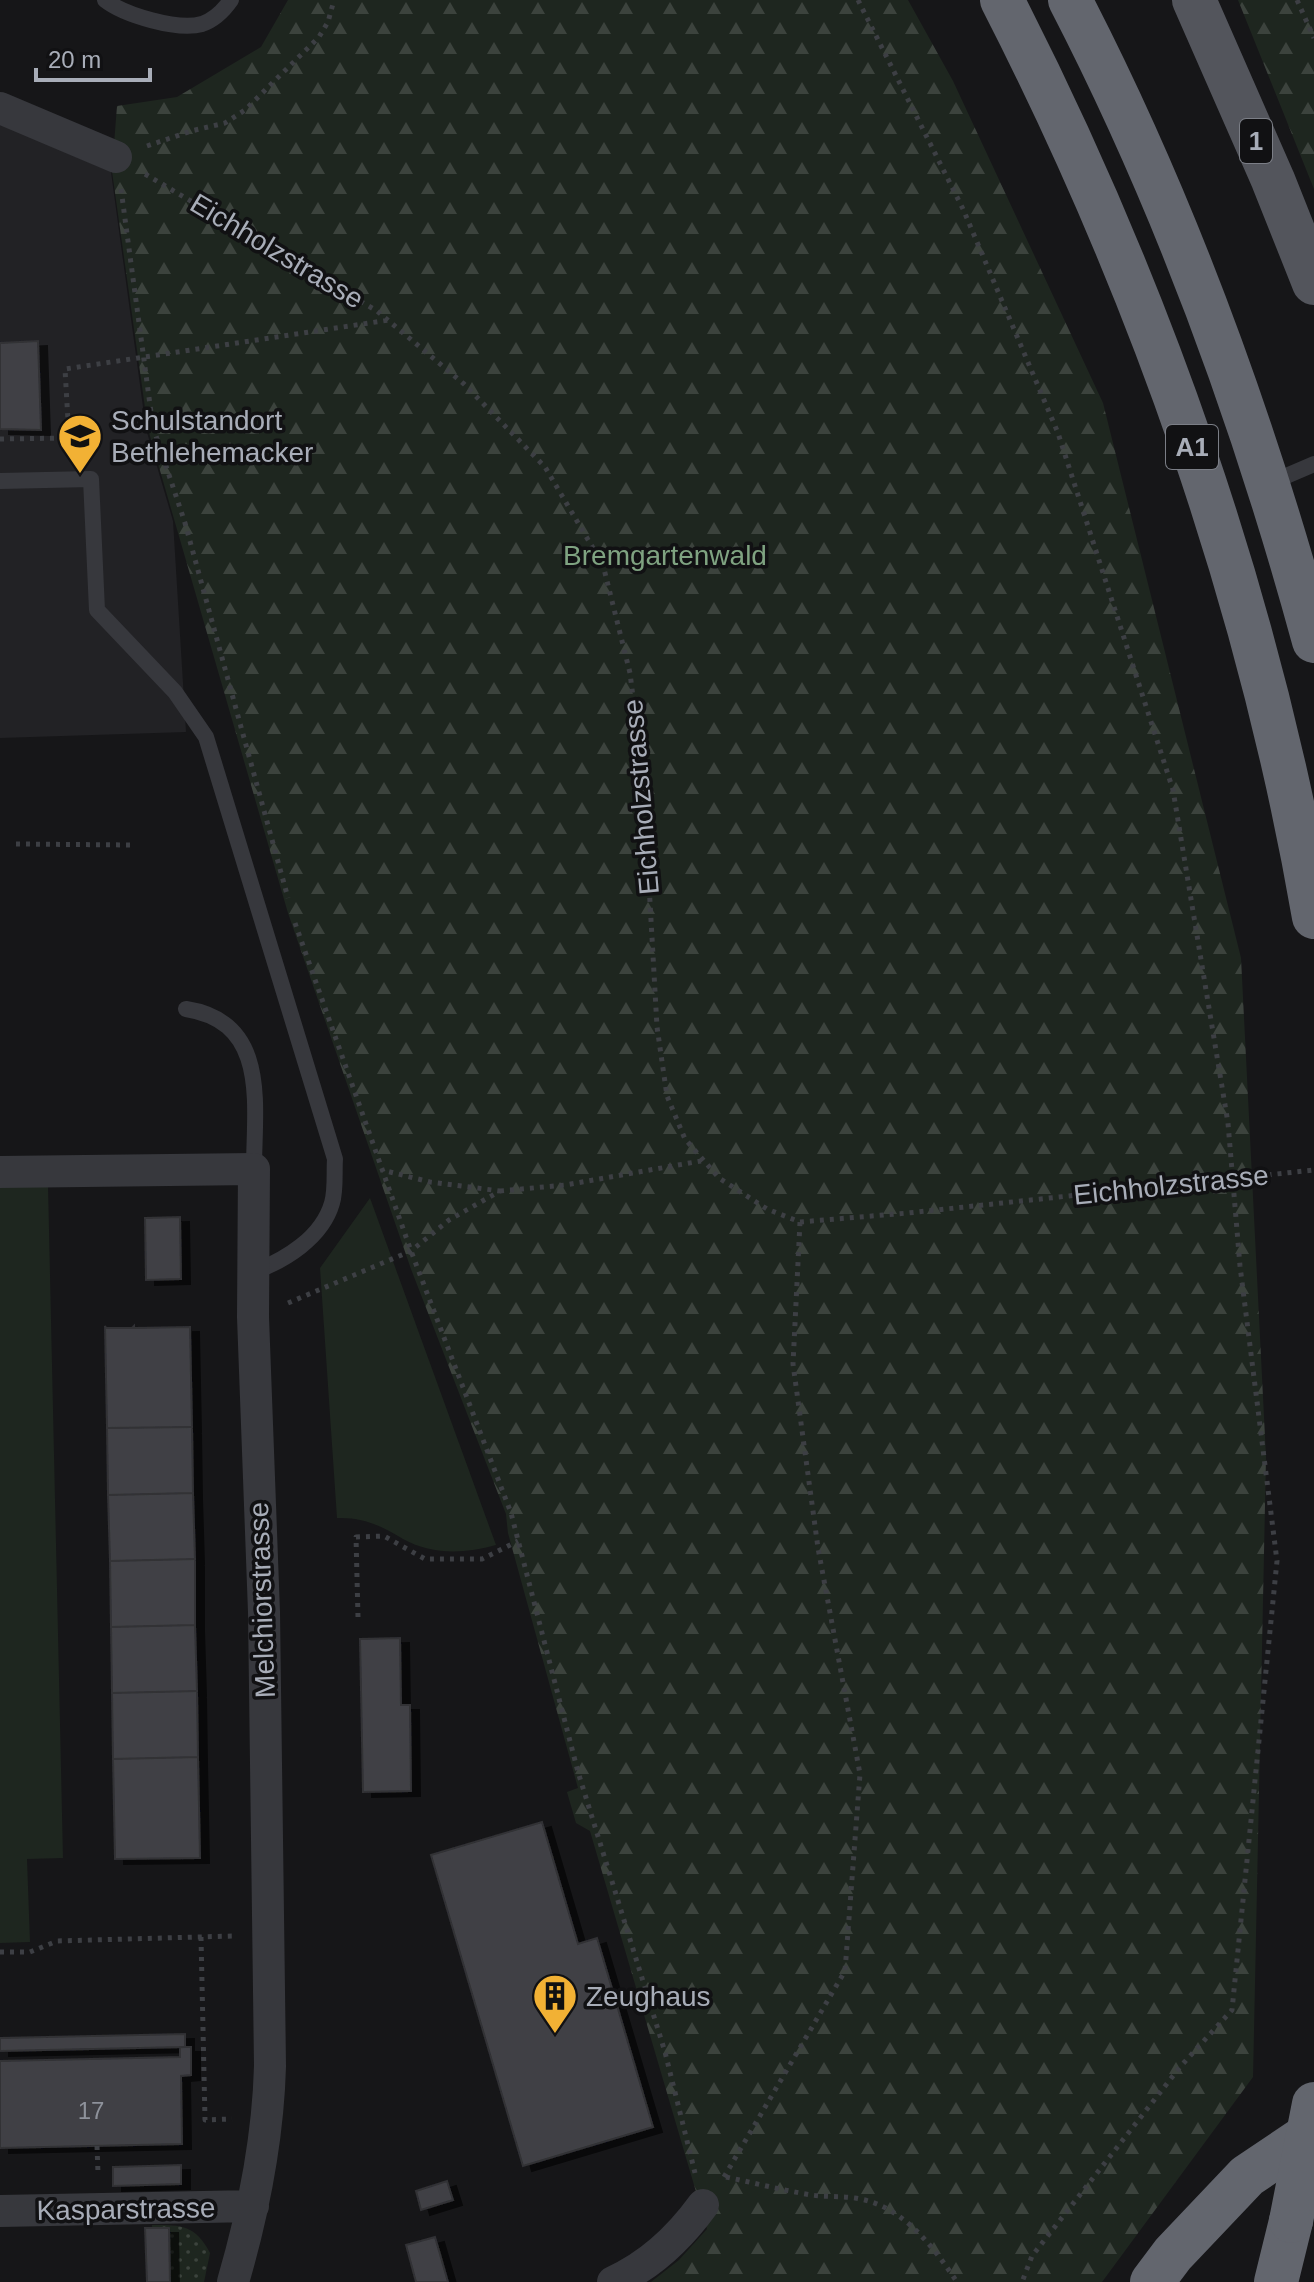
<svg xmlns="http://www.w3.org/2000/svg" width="1314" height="2282" font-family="Helvetica,sans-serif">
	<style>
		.built { fill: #222225 }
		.grass { fill: url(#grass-dots) }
		.forest { fill: url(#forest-firs) }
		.green { fill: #1e261f }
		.building { fill: #404145; stroke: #303034; stroke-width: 2; filter: url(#shadow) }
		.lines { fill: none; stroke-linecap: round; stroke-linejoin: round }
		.path { stroke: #3d3f44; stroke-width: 5; stroke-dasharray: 4 6; stroke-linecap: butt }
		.lane { stroke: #37383d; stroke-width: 16 }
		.street { stroke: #37383d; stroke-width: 32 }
		.primary { stroke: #53555c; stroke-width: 44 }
		.highway { stroke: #63666e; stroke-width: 44 }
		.highway-bridge { stroke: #63666e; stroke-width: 44 }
		.labels { text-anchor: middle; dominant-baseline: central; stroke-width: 7; stroke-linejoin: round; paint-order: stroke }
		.number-label { font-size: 24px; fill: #8e929b }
		.shield { fill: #111113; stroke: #7b7e86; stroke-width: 2 }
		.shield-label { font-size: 26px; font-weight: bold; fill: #a8adb8 }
		.street-label { font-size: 28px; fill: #a8adb8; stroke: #111113 }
		.poi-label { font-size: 28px; fill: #a8adb8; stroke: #111113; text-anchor: start }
		.park-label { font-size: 28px; fill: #7fa381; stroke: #111113 }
	</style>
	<defs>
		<pattern id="grass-dots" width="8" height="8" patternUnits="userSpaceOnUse" patternTransform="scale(2)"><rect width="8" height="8" fill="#1e261f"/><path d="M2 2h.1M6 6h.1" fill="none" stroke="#3c433d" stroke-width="1.8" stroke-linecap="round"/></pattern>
		<pattern id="forest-firs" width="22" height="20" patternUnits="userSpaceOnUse" patternTransform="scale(2)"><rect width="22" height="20" fill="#1e261f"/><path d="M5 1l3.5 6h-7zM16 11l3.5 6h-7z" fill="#3c433d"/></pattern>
		<filter id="shadow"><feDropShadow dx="9" dy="5" stdDeviation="0" flood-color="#0009"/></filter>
	</defs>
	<rect width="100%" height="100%" fill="#161618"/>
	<path class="built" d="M 0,124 L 111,172 L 146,429 L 173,521 L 186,732 L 0,738 Z"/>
	<path class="grass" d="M 152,2225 C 182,2225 195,2225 210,2253 L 204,2282 L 155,2282 Z"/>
	<path class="forest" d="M 288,0 L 908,0 L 953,81 L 1103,403 L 1241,958 L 1266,1457 L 1253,2077 L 1102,2282 L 651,2282 L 679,2260 L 707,2229 L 590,1831 L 576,1823 L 567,1792 L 578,1788 L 508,1533 L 506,1514 L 411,1269 L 288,913 L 148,429 L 112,171 L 117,106 L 177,97 L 261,47 Z
		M 1238,0 L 1314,0 L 1314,189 Z"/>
	<path class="green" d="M 48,1185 L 63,1858 L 27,1859 L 30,1942 L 0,1943 L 0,1186 Z
		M 370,1198 L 496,1545 C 464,1554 432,1555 403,1539 C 381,1526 364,1517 337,1518 L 320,1268 Z"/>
	<path class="building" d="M 38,341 L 41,430 L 0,429 L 0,343 Z
		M 180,1217 L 181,1279 L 146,1280 L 145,1218 Z
		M 105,1326 L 106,1328 L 132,1328 L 134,1326 L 134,1328 L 190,1327 L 192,1427 L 107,1428 Z
		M 192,1427 L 193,1493 L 108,1495 L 107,1428 Z
		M 193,1493 L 195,1559 L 110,1561 L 108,1495 Z
		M 195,1559 L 195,1625 L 111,1627 L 110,1561 Z
		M 195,1625 L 197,1691 L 112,1693 L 111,1627 Z
		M 400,1638 L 401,1705 L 410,1705 L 411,1791 L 363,1792 L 360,1639 Z
		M 197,1691 L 198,1757 L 113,1759 L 112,1693 Z
		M 198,1757 L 200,1858 L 115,1859 L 113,1759 Z
		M 542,1822 L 578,1944 L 597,1938 L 653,2127 L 523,2166 L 431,1855 Z
		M 185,2034 L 185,2047 L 0,2051 L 0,2038 Z
		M 180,2047 L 191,2047 L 191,2075 L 181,2076 L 182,2144 L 0,2148 L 0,2061 L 180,2057 Z
		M 181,2165 L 181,2184 L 113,2186 L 113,2167 Z
		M 447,2181 L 453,2200 L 421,2210 L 416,2191 Z
		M 145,2228 L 169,2228 L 170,2282 L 147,2282 Z
		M 435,2237 L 448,2282 L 416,2282 L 406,2245 Z"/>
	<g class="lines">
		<path class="path" d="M 858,0 L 963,209 L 1058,433 L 1173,790 L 1228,1123 L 1240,1266 L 1277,1561 L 1232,2010 L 1180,2067 L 1032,2256 L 1022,2282
			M 1297,0 L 1314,38
			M 147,146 L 191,131 L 225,123 L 245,110 L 319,37 L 328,22 L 334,0
			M 145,174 L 377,311 L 464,384 L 545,467 L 603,565 L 630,673 L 643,777 L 657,1027 L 667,1096 L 685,1139 L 719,1178 L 767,1209 L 800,1222 L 908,1213 L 1314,1170
			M 121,189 L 153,427 L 185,523 L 288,898
			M 0,439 L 69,438 L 65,369 L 389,320
			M 16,844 L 131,845
			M 295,923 L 411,1251 L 511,1513 L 578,1772 L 665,2052 L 695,2173
			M 500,1191 L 565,1185 L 701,1161
			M 288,1303 L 411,1251 L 449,1220 L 500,1191 L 430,1182 L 382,1170
			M 358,1617 L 356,1537 L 384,1536 L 425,1559 L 482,1559 L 518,1541
			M 201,1937 L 205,2120 L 232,2119
			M 0,1952 L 30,1952 L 57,1941 L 233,1936
			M 97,2146 L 98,2173
			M 724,2177 L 845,1971 L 860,1774 L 818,1548 L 793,1364 L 800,1222
			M 726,2177 C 754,2183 782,2190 811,2195 C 825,2197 840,2196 855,2198 C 902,2205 932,2245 957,2282"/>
		<path class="lane" d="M 105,0 C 124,15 178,31 202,24 C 214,20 224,10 231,0
			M 0,481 L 91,479 L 97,610 L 175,692 L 206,737 L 335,1159 C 334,1172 336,1190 332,1203 C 322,1238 285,1260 254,1272
			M 1270,483 L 1314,464
			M 186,1009 C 270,1022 254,1106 254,1169"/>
		<path class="street" d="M 0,108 L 116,157
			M 0,1172 L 254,1169 L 253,1317 L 264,1612 L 270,2066 C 268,2140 254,2210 233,2282
			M 0,2211 L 253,2206
			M 613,2282 C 651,2265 679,2238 703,2205"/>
		<path class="primary" d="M 1194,0 L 1273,180 L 1314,283"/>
		<path class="highway" d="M 1002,0 C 1149,287 1259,599 1314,917
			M 1070,0 C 1175,203 1254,421 1314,641
			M 1152,2282 L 1173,2254 L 1247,2176 L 1314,2131
			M 1276,2282 L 1291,2221"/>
		<path class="highway-bridge" d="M 1291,2221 L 1314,2104"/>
	</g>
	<defs>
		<g id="school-pin" transform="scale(2.3)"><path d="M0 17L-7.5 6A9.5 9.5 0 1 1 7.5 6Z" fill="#f2b134" stroke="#111113"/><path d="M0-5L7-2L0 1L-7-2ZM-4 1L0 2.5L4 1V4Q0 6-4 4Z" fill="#111"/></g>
		<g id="building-pin" transform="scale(2.3)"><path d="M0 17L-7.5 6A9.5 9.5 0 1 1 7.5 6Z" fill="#f2b134" stroke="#111113"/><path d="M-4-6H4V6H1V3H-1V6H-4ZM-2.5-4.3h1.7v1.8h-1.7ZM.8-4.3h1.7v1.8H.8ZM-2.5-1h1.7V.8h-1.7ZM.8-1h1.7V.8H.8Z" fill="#111"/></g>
	</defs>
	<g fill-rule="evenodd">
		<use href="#school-pin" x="80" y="436"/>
		<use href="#building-pin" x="555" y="1996"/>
	</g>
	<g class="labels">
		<g class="number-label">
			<text x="91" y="2110">17</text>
		</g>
		<g class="shield">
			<rect x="1240" y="119" width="32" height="44" rx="6"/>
			<rect x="1166" y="425" width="52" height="44" rx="6"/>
		</g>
		<g class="shield-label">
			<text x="1256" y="141">1</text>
			<text x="1192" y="447">A1</text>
		</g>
		<g class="street-label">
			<text transform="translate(277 251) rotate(31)">Eichholzstrasse</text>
			<text transform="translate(641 797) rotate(-95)">Eichholzstrasse</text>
			<text transform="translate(1171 1185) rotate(-6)">Eichholzstrasse</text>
			<text transform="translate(262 1600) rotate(-92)">Melchiorstrasse</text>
			<text transform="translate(126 2209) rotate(-1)">Kasparstrasse</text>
		</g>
		<g class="poi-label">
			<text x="111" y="420">Schulstandort<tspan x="111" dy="32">Bethlehemacker</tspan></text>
			<text x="586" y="1996">Zeughaus</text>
		</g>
		<g class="park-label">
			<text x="665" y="555">Bremgartenwald</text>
		</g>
	</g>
	<path d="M36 68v12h114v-12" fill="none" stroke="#a8adb8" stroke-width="4"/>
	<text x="48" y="68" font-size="24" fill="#a8adb8" stroke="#111113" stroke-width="6" paint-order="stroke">20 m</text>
</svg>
